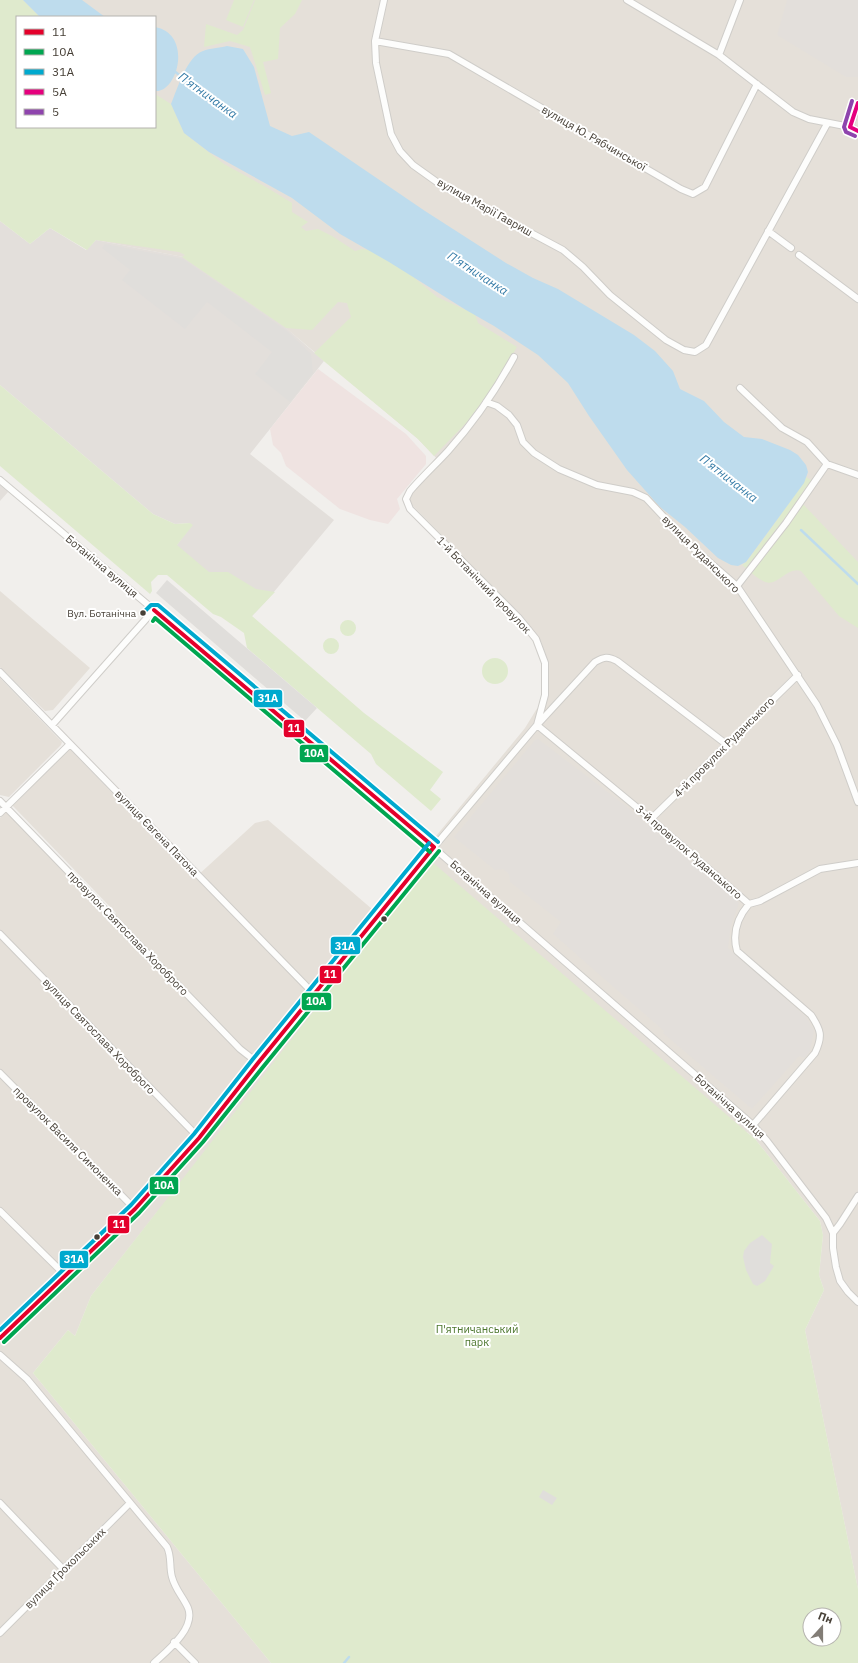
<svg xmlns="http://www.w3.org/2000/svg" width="858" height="1663" font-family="'IBM Plex Sans',sans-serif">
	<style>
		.residential { fill: #e5e0d9 }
		.industrial { fill: #e3dfdb }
		.medical { fill: #efe3e1 }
		.green { fill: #dfeacd; fill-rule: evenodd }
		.parking { fill: #e0dedb }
		.water { fill: #bedced }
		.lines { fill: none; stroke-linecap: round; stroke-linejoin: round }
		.stream { stroke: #bedced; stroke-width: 2.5 }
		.minor-casing { stroke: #cfcdc9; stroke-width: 8 }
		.tertiary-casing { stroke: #cfcdc9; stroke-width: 10 }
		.minor { stroke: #fdfdfc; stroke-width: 6 }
		.tertiary { stroke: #fdfdfc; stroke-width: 8 }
		.bus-1-casing { stroke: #fff; stroke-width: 7 }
		.bus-2-casing { stroke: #fff; stroke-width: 7 }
		.bus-3-casing { stroke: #fff; stroke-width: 7 }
		.bus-4-casing { stroke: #fff; stroke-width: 7 }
		.bus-5-casing { stroke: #fff; stroke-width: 7 }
		.bus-1 { stroke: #e4002b; stroke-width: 4 }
		.bus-2 { stroke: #00a651; stroke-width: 4 }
		.bus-3 { stroke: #00a9ce; stroke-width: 4 }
		.bus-4 { stroke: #e5007d; stroke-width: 4 }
		.bus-5 { stroke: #8e44ad; stroke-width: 4 }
		.bus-dot { fill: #474037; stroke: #fff; stroke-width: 1.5 }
		.labels { text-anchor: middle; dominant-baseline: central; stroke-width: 4; stroke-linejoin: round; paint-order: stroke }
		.bus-label { font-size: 10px; fill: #474037; stroke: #fff; text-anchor: end }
		.street-label { font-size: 11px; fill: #474037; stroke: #fff }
		.park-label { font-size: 11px; fill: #4c762d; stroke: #fff }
		.water-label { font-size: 12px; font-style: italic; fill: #337aa6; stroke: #fff }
		.line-badge { stroke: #fff; stroke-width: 1.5 }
		.badge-label { font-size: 11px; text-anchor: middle; font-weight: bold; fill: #fff }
	</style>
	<rect width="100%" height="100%" fill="#f1efec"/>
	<path class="residential" d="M 0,0 L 858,0 L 858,1589 L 805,1330 L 824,1290 L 819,1275 L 823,1235 L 820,1221 L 756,1140 L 747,1132 L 157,1212 L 91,1296 L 75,1336 L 68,1330 L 33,1373 L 271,1663 L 0,1663 L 0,818 L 6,812 L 110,919 L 116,913 L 12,805 L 69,748 L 173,856 L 196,877 L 255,823 L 268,820 L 372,909 L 427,847 L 525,728 L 536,710 L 548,695 L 548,665 L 541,641 L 523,618 L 409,502 L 409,498 L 413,491 L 440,462 L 418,439 L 287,329 L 183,257 L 96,240 L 155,127 L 155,17 L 17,17 Z
		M 0,591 L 90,668 L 53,710 L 45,711 L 0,667 Z
		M 0,678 L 62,742 L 61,745 L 9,797 L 0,795 Z"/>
	<path class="industrial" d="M 787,0 L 858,0 L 858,77 L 846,77 L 777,35 Z
		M 0,221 L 30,244 L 50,228 L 86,250 L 96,240 L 183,257 L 285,327 L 324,361 L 250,454 L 334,520 L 268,599 L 252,616 L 173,550 L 192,525 L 189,523 L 175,524 L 153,514 L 0,385 Z
		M 0,485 L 8,492 L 0,501 Z
		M 538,739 L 626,806 L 739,903 L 731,925 L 728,948 L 806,1017 L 814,1030 L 810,1051 L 805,1058 L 799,1056 L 752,1109 L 663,1033 L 664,1031 L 553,934 L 561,922 L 510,882 L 509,874 L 503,869 L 495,870 L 454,837 L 535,740 Z"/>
	<path class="medical" d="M 318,369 L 406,434 L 426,456 L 426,464 L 397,499 L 400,509 L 388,524 L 370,520 L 340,509 L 286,466 L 281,453 L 273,445 L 270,429 Z"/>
	<path class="green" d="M 0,0 L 23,0 L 40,17 L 17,17 L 17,127 L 155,127 L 155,94 L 171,104 L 184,133 L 224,164 L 266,187 L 292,203 L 292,212 L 308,222 L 301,227 L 306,231 L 318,229 L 332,236 L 355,251 L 362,249 L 385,253 L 437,297 L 475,314 L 478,323 L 517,347 L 495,385 L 467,422 L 434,456 L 418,439 L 314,353 L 351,317 L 347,303 L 338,302 L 312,330 L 286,328 L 182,257 L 185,255 L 179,252 L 96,240 L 87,250 L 50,228 L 30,244 L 0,221 Z
		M 234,0 L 254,0 L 243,27 L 226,20 Z
		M 255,0 L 302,0 L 295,14 L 280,28 L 278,59 L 263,62 L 271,93 L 265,95 L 250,47 L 230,41 L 204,47 L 206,24 L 237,35 L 243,30 Z
		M 0,385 L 153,514 L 175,524 L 190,523 L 193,525 L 177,545 L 209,572 L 228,572 L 256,589 L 275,592 L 252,616 L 364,713 L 443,772 L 430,790 L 441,799 L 431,811 L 376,764 L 371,754 L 247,648 L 244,633 L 221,617 L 213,614 L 167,575 L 158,575 L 151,582 L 152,591 L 150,594 L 0,466 Z
		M 807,476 L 806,477 L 814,482 L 801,502 L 858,562 L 858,628 L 839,616 L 801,571 C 786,566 777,589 763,581 C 755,577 749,570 742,565 L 746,562 C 768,534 787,505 807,476 Z
		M340 628a8 8 0 1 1 16 0a8 8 0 1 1-16 0Z
		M323 646a8 8 0 1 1 16 0a8 8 0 1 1-16 0Z
		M482 671a13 13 0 1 1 26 0a13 13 0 1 1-26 0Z
		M 431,861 L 756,1140 L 820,1221 L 823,1235 L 819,1275 L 824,1290 L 805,1330 L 858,1589 L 858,1663 L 271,1663 L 33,1373 L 68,1330 L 75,1336 L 91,1296 ZM 810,1615 L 834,1615 L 834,1639 L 810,1639 Z"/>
	<path class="parking" d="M 105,244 L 183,259 L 287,331 L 311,354 L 313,373 L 290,402 L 255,374 L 272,352 L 207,302 L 185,329 L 122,280 L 130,270 L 102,248 Z
		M 167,580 L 317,708 L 305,721 L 156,593 Z
		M 762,1235 L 772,1244 L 770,1263 L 774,1266 L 765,1281 L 757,1286 L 753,1284 L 746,1270 L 743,1257 L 744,1251 L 750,1243 Z
		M 543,1490 L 557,1498 L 552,1505 L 539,1497 Z"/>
	<path class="water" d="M 23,0 L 82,0 L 105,17 L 40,17 Z
		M 155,27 C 193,34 178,93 155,91 Z
		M 227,46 L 243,49 L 254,67 L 270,126 L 292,136 L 309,132 L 425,211 L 506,263 L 533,278 L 558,289 L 634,335 L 655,351 L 673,371 L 680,389 L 704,401 L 724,422 L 744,437 L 762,439 L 790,450 L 798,455 L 806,465 L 808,472 L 804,483 L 746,562 L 738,566 L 731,565 L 718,558 L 685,527 L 660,507 L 627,470 L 589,416 L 568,383 L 538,355 L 494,326 L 466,310 L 389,262 L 340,234 L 292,198 L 209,152 L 184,133 L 171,104 C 177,90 187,56 203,51 C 210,48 219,48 227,46 Z"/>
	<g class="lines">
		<path class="stream" d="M 173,70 L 183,78
			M 801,530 L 858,584
			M 344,1663 L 349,1657"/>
		<g class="minor-casing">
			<path id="minor" d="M 384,0 L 375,41 L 376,63 L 391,134 L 400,151 L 413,165 L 441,185 L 563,250 L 583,267 L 610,295 L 666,340 L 684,350 L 695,352 L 706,345 L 827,124
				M 627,0 L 719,55 L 793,112 L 809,119 L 850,127 L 858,131
				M 375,41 L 449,54 L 681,189 L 693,194 L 705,187 L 757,84
				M 719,55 L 740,0
				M 850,127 L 858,103
				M 768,231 L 791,248
				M 799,255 L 858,299
				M 514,357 C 496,390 474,422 448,451 C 436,464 422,477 410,491 L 406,499 L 410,509 L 518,617 L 536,639 L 545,663 L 545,695 L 537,725
				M 740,388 L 782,428 L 807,442 L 827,464 L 858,475
				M 486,402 L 497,406 L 509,415 L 517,425 L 523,442 L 534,453 L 559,469 L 597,485 L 633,492 L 646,498 L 691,546 L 737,586 L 817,705 L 837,745 L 858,802
				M 0,480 L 358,782 L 753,1125 L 767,1141 L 826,1218 L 833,1233 L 833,1248 L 836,1267 L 840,1281 L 848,1292 L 858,1302
				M 737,586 L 786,523 L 827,464
				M 0,672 L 314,994
				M 52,725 L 154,610
				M 537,725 L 651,819 L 749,904 L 760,901 L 820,869 L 858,863
				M 0,801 L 240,1049 L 258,1063
				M 0,813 L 70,744
				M 651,819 L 798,675
				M 434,847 L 537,725 L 595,662 C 604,657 608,656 617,661 L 726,744
				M 749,904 C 737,918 732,933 737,951 L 811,1015 C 821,1030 823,1036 815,1053 L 753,1125
				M 0,934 L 199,1138
				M 0,1073 L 135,1209
				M 0,1211 L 65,1275
				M 833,1233 L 840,1224 L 858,1196
				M 0,1355 L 27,1379 L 167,1547 C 172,1557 169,1567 172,1577 C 175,1589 183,1597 188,1608 C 196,1628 167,1651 154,1663
				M 0,1503 L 64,1570
				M 0,1633 L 130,1503
				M 174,1642 L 195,1663"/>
		</g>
		<g class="tertiary-casing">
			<path id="tertiary" d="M 0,1338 L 135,1209 L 199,1138 L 258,1063 L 434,847"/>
		</g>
		<use href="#minor" class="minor"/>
		<use href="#tertiary" class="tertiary"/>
		<g class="bus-1-casing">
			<path id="bus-1" d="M 154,610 L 434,847
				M 0,1338 L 135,1209 L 199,1138 L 258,1063 L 434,847"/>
		</g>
		<g class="bus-2-casing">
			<path id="bus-2" d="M 153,621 L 155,618 L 430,852
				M 4,1342 L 139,1213 L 203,1142 L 263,1067 L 439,851"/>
		</g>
		<g class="bus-3-casing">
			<path id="bus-3" d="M 143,613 L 151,605 L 158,605 L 438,842
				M 0,1330 L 131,1205 L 194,1134 L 253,1059 L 429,843"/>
		</g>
		<g class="bus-4-casing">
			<path id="bus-4" d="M 858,103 L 850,127 L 858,131"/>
		</g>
		<g class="bus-5-casing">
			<path id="bus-5" d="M 852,101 L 844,127 L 846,132 L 855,136"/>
		</g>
		<use href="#bus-1" class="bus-1"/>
		<use href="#bus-2" class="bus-2"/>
		<use href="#bus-3" class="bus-3"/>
		<use href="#bus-4" class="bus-4"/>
		<use href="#bus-5" class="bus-5"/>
	</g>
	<g class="bus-dot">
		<circle cx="143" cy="613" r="3.5"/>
		<circle cx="384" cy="919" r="3.5"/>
		<circle cx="97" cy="1237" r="3.5"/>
	</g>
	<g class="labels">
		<g class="bus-label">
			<text x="136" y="613">Вул. Ботанічна</text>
		</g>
		<g class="street-label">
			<text transform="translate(594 138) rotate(30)">вулиця Ю. Рябчинської</text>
			<text transform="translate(485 207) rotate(29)">вулиця Марії Гавриш</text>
			<text transform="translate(701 554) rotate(45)">вулиця Руданського</text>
			<text transform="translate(102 566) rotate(40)">Ботанічна вулиця</text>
			<text transform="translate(484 585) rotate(46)">1-й Ботанічний провулок</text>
			<text transform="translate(724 747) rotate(-45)">4-й провулок Руданського</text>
			<text transform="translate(157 833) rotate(46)">вулиця Євгена Патона</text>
			<text transform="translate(689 852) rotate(41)">3-й провулок Руданського</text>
			<text transform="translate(486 892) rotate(41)">Ботанічна вулиця</text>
			<text transform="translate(128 933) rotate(46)">провулок Святослава Хороброго</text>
			<text transform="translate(99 1036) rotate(46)">вулиця Святослава Хороброго</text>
			<text transform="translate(730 1106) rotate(42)">Ботанічна вулиця</text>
			<text transform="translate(68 1141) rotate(45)">провулок Василя Симоненка</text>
			<text transform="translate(65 1568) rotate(-45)">вулиця Ґрохольських</text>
		</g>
		<g class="park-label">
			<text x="477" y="1329">П'ятничанський<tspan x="477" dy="13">парк</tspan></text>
		</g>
		<g class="water-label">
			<text transform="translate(208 95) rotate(36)">П'ятничанка</text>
			<text transform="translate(478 273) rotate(33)">П'ятничанка</text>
			<text transform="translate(729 478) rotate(38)">П'ятничанка</text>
		</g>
	</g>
	<g class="line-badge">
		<rect x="253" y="689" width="30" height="19" rx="4" fill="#00a9ce"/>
		<rect x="283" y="719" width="22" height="19" rx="4" fill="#e4002b"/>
		<rect x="299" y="744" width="30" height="19" rx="4" fill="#00a651"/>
		<rect x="330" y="936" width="31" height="19" rx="4" fill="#00a9ce"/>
		<rect x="319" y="965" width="23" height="19" rx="4" fill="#e4002b"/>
		<rect x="301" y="992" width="31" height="19" rx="4" fill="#00a651"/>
		<rect x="149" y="1176" width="30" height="19" rx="4" fill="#00a651"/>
		<rect x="107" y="1215" width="23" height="19" rx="4" fill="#e4002b"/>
		<rect x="59" y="1250" width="30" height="19" rx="4" fill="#00a9ce"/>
	</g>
	<g class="badge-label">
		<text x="268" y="702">31А</text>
		<text x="294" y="732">11</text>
		<text x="314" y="757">10А</text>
		<text x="345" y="950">31А</text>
		<text x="330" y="978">11</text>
		<text x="316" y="1005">10А</text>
		<text x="164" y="1189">10А</text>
		<text x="119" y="1228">11</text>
		<text x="74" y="1263">31А</text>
	</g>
	<rect x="16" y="16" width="140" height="112" fill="#ffffff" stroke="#b5b3af"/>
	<rect x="24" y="29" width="20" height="6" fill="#e4002b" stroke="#b5b3af"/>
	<text x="52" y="36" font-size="12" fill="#474037">11</text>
	<rect x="24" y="49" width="20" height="6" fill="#00a651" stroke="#b5b3af"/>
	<text x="52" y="56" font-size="12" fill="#474037">10А</text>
	<rect x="24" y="69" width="20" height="6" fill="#00a9ce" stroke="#b5b3af"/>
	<text x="52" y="76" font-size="12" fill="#474037">31А</text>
	<rect x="24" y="89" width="20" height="6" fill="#e5007d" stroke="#b5b3af"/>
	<text x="52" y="96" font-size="12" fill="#474037">5А</text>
	<rect x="24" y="109" width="20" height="6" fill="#8e44ad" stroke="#b5b3af"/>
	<text x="52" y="116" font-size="12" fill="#474037">5</text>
	<g transform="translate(822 1627) rotate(21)"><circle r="19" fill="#ffffff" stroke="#b5b3af"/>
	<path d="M0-3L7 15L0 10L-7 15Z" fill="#827d76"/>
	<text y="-6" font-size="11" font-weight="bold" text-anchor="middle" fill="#474037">Пн</text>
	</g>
</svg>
